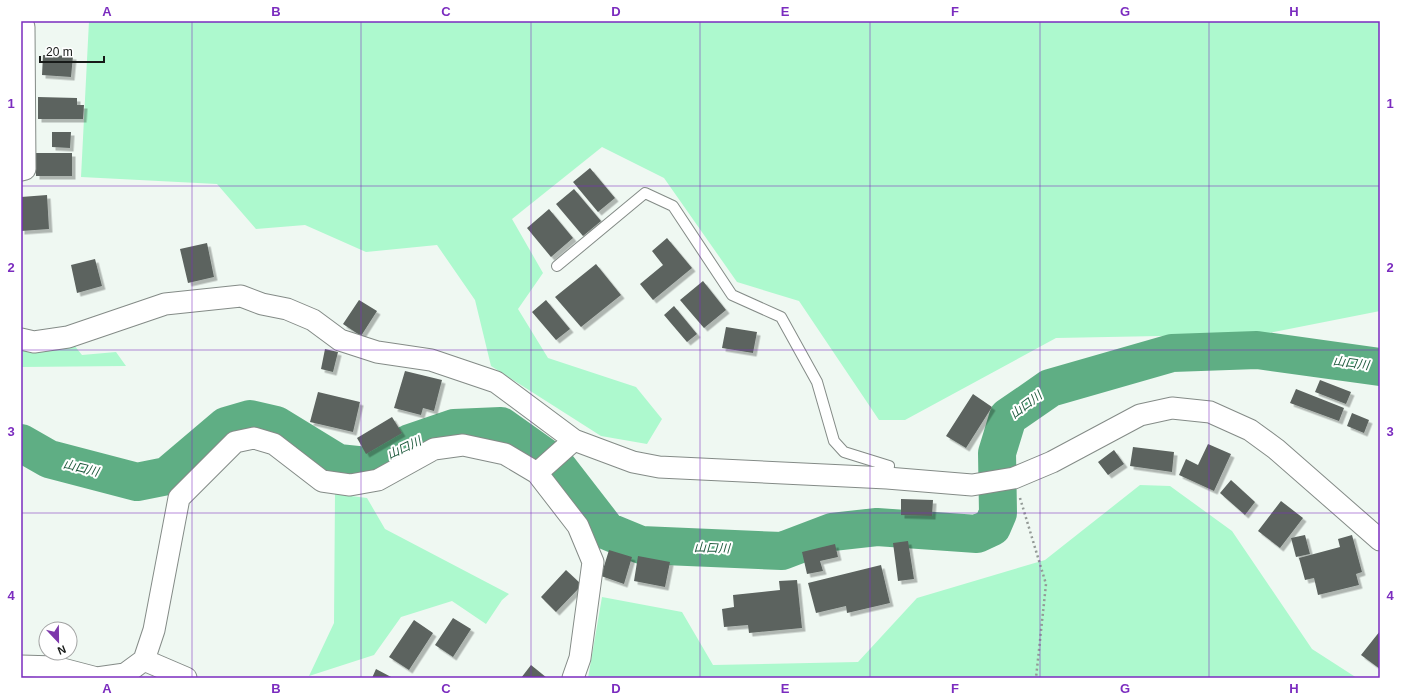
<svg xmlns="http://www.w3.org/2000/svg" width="1401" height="699" font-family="Arial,'Noto Sans JP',sans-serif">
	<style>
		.green { fill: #adf9ce }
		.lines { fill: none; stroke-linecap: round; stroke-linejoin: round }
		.river { stroke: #5fae84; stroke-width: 38 }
		.building { fill: #5c635f; filter: url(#shadow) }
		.lane-casing { stroke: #848b87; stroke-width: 12 }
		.street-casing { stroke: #848b87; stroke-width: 23 }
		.path { stroke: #939a96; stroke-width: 2.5; stroke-dasharray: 2 3; stroke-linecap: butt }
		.lane { stroke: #fff; stroke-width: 10 }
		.street { stroke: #fff; stroke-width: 21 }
		.grid { fill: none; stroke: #7b2cbf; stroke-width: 1; stroke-opacity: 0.55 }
		.labels { text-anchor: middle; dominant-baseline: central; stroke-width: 4; stroke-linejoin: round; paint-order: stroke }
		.water-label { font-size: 12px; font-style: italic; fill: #1d593c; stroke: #fff }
		.neatline { fill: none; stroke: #7b2cbf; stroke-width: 1.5 }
		.grid-label { font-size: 13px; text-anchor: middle; font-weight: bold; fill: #7b2cbf }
	</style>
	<defs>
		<filter id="shadow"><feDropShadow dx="3.5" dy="3.5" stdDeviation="0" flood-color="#0004"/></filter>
	</defs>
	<rect width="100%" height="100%" fill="#eff8f2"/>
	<path class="green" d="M 89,21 L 1380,21 L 1380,311 L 1264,334 L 1056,338 L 905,420 L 879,420 L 799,301 L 737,282 L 664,178 L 602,147 L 512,219 L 543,273 L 518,309 L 548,358 L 636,387 L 662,419 L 647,444 L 601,436 L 491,366 L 475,300 L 437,245 L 366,252 L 305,225 L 256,229 L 217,184 L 81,177 Z
		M 74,345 L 82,355 L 116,352 L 126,366 L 21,367 L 21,349 Z
		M 1140,485 L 1170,486 L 1232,531 L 1312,649 L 1357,678 L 588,678 L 602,597 L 682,612 L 713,665 L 858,662 L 917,598 L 1045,560 Z
		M 335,494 L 367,498 L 385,529 L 509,594 L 502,600 L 486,624 L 452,601 L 401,617 L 374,655 L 309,676 L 334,623 Z"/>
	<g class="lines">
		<path class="river" d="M 21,443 L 49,459 L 137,482 L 167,476 L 226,426 L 250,419 L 276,425 L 338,463 L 367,466 L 410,443 L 454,428 L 501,426 L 556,465 L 607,531 L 641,545 L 782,551 L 832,532 L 877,527 L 977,534 L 992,527 L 998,513 L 997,453 L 1008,417 L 1050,388 L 1172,353 L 1257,350 L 1380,367"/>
	</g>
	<path class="building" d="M 43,55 L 73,56 L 71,77 L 42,75 Z
		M 38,97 L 77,98 L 77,105 L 84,105 L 83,119 L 38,119 Z
		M 52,132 L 71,132 L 70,148 L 52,147 Z
		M 36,153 L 72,153 L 72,176 L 36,176 Z
		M 590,168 L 615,198 L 598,212 L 573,182 Z
		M 574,189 L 601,221 L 583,236 L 556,204 Z
		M 47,195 L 49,229 L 21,231 L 21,197 Z
		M 549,209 L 573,238 L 551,257 L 527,228 Z
		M 667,238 L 692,268 L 653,300 L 640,284 L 663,265 L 652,251 Z
		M 207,243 L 214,277 L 188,283 L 180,249 Z
		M 95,259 L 102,286 L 77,293 L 71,265 Z
		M 596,264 L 621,295 L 581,327 L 555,297 Z
		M 703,281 L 726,310 L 704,328 L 680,300 Z
		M 359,300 L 377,311 L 361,336 L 343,324 Z
		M 546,300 L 570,329 L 556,340 L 532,312 Z
		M 674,306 L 697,334 L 687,342 L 664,315 Z
		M 726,327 L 757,332 L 753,353 L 722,348 Z
		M 325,349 L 338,352 L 333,372 L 321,369 Z
		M 405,371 L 442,380 L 434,411 L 423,408 L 421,415 L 394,408 Z
		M 1320,380 L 1351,392 L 1346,404 L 1315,392 Z
		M 1296,389 L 1344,408 L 1339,421 L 1290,403 Z
		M 318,392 L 360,402 L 353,432 L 310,422 Z
		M 973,394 L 992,407 L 966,448 L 946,436 Z
		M 1352,413 L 1369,420 L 1364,433 L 1347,426 Z
		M 392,417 L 402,433 L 366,454 L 357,438 Z
		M 1208,444 L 1231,454 L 1214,491 L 1179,475 L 1186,459 L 1198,465 Z
		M 1133,447 L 1174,452 L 1172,472 L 1130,466 Z
		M 1114,450 L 1124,464 L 1108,475 L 1098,462 Z
		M 1231,480 L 1255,502 L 1245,515 L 1220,493 Z
		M 901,499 L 933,500 L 932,516 L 901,515 Z
		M 1281,501 L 1303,518 L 1280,548 L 1258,531 Z
		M 1305,535 L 1310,554 L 1296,557 L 1291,538 Z
		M 1352,535 L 1362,572 L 1356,574 L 1359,585 L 1318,595 L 1314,578 L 1305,580 L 1299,558 L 1340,547 L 1338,539 Z
		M 908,541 L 914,579 L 898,581 L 893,543 Z
		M 835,544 L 838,557 L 820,561 L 823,571 L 807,574 L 802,552 Z
		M 609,550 L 632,557 L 624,584 L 601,576 Z
		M 638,556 L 670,562 L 665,587 L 634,581 Z
		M 881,565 L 890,603 L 847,613 L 846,606 L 816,613 L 808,583 Z
		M 566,570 L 582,585 L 556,612 L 541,597 Z
		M 797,580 L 802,628 L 749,633 L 748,625 L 724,627 L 722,609 L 734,607 L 733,595 L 780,590 L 779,581 Z
		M 453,618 L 471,629 L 453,657 L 435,645 Z
		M 414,620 L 433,633 L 409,670 L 389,657 Z
		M 1380,631 L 1380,669 L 1361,655 Z
		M 531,665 L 547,678 L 521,678 Z
		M 376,669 L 393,678 L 372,678 Z"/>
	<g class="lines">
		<g class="lane-casing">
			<path id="lane" d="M 557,266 L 645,193 L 673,206 L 732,295 L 781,317 L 817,382 L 834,441 L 844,452 L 889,466 L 887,478"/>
		</g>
		<g class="street-casing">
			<path id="street" d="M 21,21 L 24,27 L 25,169 L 21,170
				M 21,339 L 34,342 L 68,337 L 165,304 L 241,296 L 262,304 L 287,309 L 313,320 L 340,340 L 377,352 L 431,360 L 496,382 L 574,440 L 633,462 L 659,467 L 887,478 L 972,485 L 1014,478 L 1052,462 L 1140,415 L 1172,408 L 1210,412 L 1250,430 L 1276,449 L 1380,540
				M 537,473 L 574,440
				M 144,660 L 186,678
				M 21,666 L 55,667 L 97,678 L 125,674 L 144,660 L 154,630 L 179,498 L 235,442 L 254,438 L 274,444 L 322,481 L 350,485 L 378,480 L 434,449 L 463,445 L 505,454 L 537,473 L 578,526 L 593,562 L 580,658 L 573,678"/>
		</g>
		<path class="path" d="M 1020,498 L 1046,584 L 1036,678"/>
		<use href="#lane" class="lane"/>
		<use href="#street" class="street"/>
	</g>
	<path class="grid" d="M 192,21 L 192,678M 361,21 L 361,678M 531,21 L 531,678M 700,21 L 700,678M 870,21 L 870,678M 1040,21 L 1040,678M 1209,21 L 1209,678M 21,186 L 1380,186M 21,350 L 1380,350M 21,513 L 1380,513"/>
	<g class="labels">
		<g class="water-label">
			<text transform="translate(1351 363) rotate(8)">山口川</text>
			<text transform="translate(1026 405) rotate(-37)">山口川</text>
			<text transform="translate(404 448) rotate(-25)">山口川</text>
			<text transform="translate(81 468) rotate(14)">山口川</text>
			<text transform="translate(712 548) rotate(2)">山口川</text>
		</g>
	</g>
	<rect width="1401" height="699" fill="none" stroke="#ffffff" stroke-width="44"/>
	<g transform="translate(58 641) rotate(158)"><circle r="19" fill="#ffffff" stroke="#a2a3a3"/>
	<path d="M0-3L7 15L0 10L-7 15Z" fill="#7d38ab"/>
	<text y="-6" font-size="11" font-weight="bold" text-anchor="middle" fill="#171a18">N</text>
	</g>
	<path d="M40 56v6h64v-6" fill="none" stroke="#171a18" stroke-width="2"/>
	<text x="46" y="56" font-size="12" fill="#171a18" stroke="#ffffff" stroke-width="3" paint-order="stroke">20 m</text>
	<rect x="22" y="22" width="1357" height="655" class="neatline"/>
	<g class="grid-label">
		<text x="107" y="16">A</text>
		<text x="276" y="16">B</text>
		<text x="446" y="16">C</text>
		<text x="616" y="16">D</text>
		<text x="785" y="16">E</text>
		<text x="955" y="16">F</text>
		<text x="1125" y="16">G</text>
		<text x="1294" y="16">H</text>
		<text x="11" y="108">1</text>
		<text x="1390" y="108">1</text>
		<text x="11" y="272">2</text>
		<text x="1390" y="272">2</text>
		<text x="11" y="436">3</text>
		<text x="1390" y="436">3</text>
		<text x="11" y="600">4</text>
		<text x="1390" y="600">4</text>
		<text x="107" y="693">A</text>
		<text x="276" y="693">B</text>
		<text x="446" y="693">C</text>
		<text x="616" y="693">D</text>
		<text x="785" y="693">E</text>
		<text x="955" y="693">F</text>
		<text x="1125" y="693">G</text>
		<text x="1294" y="693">H</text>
	</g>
</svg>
